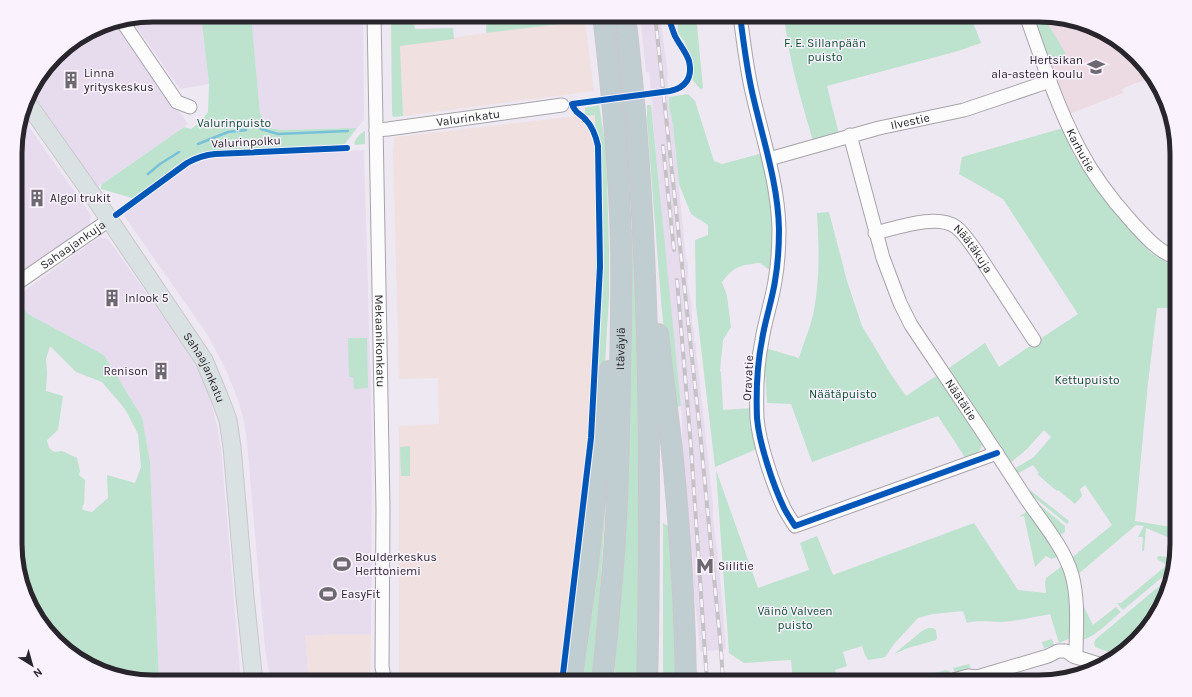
<svg xmlns="http://www.w3.org/2000/svg" width="1192" height="697" font-family="Karla,sans-serif">
	<style>
		.commercial { fill: #f0e0e0 }
		.built { fill: #e6dced }
		.education { fill: #ecdbe2 }
		.green { fill: #bde2ce; fill-rule: evenodd }
		.lines { fill: none; stroke-linecap: round; stroke-linejoin: round }
		.stream { stroke: #79c1d8; stroke-width: 2.5 }
		.minor-casing { stroke: #a8a3aa; stroke-width: 15 }
		.major-casing { stroke: #cac7cc; stroke-width: 19 }
		.highway-casing { stroke: #cac7cc; stroke-width: 22 }
		.minor { stroke: #fcfcfd; stroke-width: 13 }
		.major { stroke: #d9e1e3; stroke-width: 17 }
		.highway { stroke: #c0ced1; stroke-width: 20 }
		.rail-casing { stroke: #c4c2c5; stroke-width: 4 }
		.rail { stroke: #faf3fe; stroke-width: 2.5; stroke-dasharray: 8; stroke-linecap: butt }
		.cycleway-casing { stroke: #faf3fe; stroke-width: 8 }
		.cycleway { stroke: #0057b8; stroke-width: 6 }
		.labels { text-anchor: middle; dominant-baseline: central; stroke-width: 3; stroke-linejoin: round; paint-order: stroke }
		.park-label { font-size: 12px; fill: #104c2d; stroke: #faf3fe }
		.poi-label { font-size: 12px; fill: #29252c; stroke: #faf3fe; text-anchor: start }
		.street-label { font-size: 12px; fill: #29252c; stroke: #faf3fe }
		.rim { fill: none; stroke: #29252c; stroke-width: 5 }
	</style>
	<rect width="100%" height="100%" fill="#eee8f2"/>
	<path class="commercial" d="M 585,21 L 594,91 L 403,116 L 400,46 L 486,33 Z
		M 595,114 L 596,239 L 594,334 L 581,528 L 569,635 L 561,682 L 399,682 L 399,426 L 439,424 L 439,422 L 438,378 L 399,379 L 393,153 L 395,137 Z
		M 332,634 L 371,634 L 370,682 L 309,682 L 305,636 Z"/>
	<path class="built" d="M 153,15 L 201,15 L 209,84 L 180,89 L 131,19 Z
		M 251,15 L 363,15 L 364,120 L 357,128 L 282,130 L 269,128 L 260,113 Z
		M 640,15 L 660,15 L 668,76 L 667,77 L 669,106 L 673,125 L 686,260 L 688,262 L 688,273 L 687,281 L 692,306 L 692,323 L 694,332 L 694,341 L 696,344 L 696,355 L 698,366 L 713,505 L 713,519 L 719,565 L 726,649 L 700,652 L 682,462 L 682,414 L 669,292 L 652,110 L 653,110 L 649,72 L 646,72 Z
		M 116,22 L 188,124 L 98,187 L 30,90 L 62,49 L 100,25 Z
		M 22,117 L 91,215 L 89,225 L 16,277 L 16,135 Z
		M 364,150 L 372,432 L 371,634 L 332,634 L 305,636 L 309,682 L 271,682 L 265,649 L 247,442 L 244,421 L 238,400 L 227,372 L 207,334 L 123,214 L 192,165 L 204,160 L 214,158 Z
		M 99,237 L 108,239 L 186,349 L 202,377 L 211,403 L 217,426 L 221,450 L 241,682 L 159,682 L 150,462 L 142,417 L 104,355 L 28,314 L 16,297 Z"/>
	<path class="education" d="M 1031,15 L 1040,15 L 1108,34 L 1148,74 L 1149,79 L 1136,83 L 1122,89 L 1123,93 L 1067,115 Z"/>
	<path class="green" d="M 201,15 L 251,15 L 260,113 L 269,128 L 282,130 L 357,128 L 344,145 L 261,149 L 202,154 L 191,158 L 132,198 L 101,189 L 101,185 L 184,127 L 191,129 L 200,122 L 208,112 L 209,84 Z
		M 391,15 L 412,15 L 415,29 L 453,28 L 454,39 L 400,46 L 403,116 L 393,117 L 392,113 Z
		M 487,15 L 585,15 L 585,21 L 486,33 Z
		M 611,15 L 619,15 L 634,165 L 624,167 Z
		M 677,15 L 696,15 L 703,88 L 700,89 L 692,79 L 694,66 L 691,56 L 684,41 L 678,33 Z
		M 784,15 L 970,15 L 981,43 L 958,51 L 827,86 L 839,134 L 813,141 C 801,99 788,58 784,15 Z
		M 1031,15 L 1043,16 L 1066,54 L 1047,61 Z
		M 688,94 L 695,101 L 714,161 L 722,164 L 763,153 L 773,201 L 775,235 L 771,271 L 760,263 C 741,265 734,266 722,282 L 727,296 L 731,327 L 723,340 L 720,371 L 721,372 L 723,410 L 752,408 L 759,448 L 715,467 L 696,305 L 695,240 L 708,235 L 708,225 L 691,214 L 679,184 L 673,125 L 669,106 L 669,97 Z
		M 599,105 L 606,148 L 609,249 L 609,296 L 604,381 L 564,682 L 561,682 L 569,635 L 581,528 L 594,334 L 596,239 L 595,115 L 585,116 L 585,108 Z
		M 647,105 L 651,105 L 681,406 L 672,408 L 661,301 L 647,120 Z
		M 1063,128 L 1073,154 L 1094,186 L 1118,217 L 1151,253 L 1171,265 L 1177,266 L 1177,308 L 1157,308 L 1148,383 L 1135,521 L 1177,528 L 1176,554 L 1168,553 L 1170,538 L 1146,528 L 1144,551 L 1142,551 L 1143,537 L 1138,537 L 1144,526 L 1136,525 L 1076,576 L 1069,560 L 1112,525 L 1085,485 L 1080,489 L 1082,496 L 1075,504 L 1058,490 L 1057,491 L 1037,474 L 1039,473 L 1033,465 L 1017,474 L 1014,469 L 1034,457 L 1051,437 L 1044,430 L 1027,449 L 1009,464 L 946,370 L 985,343 L 999,367 L 1033,344 L 1025,316 L 1040,339 L 1078,314 L 1003,199 L 959,174 L 962,157 Z
		M 365,131 L 365,144 L 355,145 L 354,143 C 356,139 360,133 365,131 Z
		M 829,212 L 847,281 L 862,326 L 892,376 L 906,396 L 939,374 L 982,443 C 981,453 974,456 966,459 L 938,416 L 812,462 L 791,404 L 767,403 L 765,369 L 765,348 L 799,358 C 804,342 811,326 814,310 C 820,278 819,246 817,213 Z
		M 627,229 L 636,229 L 640,336 L 639,682 L 614,682 L 626,472 Z
		M 16,297 L 28,314 L 104,355 L 142,417 L 150,462 L 159,682 L 152,682 L 84,663 L 38,621 L 16,562 ZM 50,346 L 76,372 L 102,382 L 125,409 L 138,434 L 141,467 L 135,483 L 107,475 L 108,498 L 92,512 L 83,510 L 82,507 L 84,504 L 85,480 L 79,475 L 80,471 L 77,458 L 62,451 L 54,452 L 49,448 L 47,440 L 58,430 L 63,396 L 46,391 L 47,373 L 46,359 Z
		M 348,338 L 367,338 L 368,388 L 354,389 L 353,377 L 349,377 Z
		M 610,439 L 599,607 L 592,682 L 575,682 Z
		M 410,446 L 410,476 L 401,476 L 400,447 Z
		M 716,470 L 758,588 L 809,570 L 800,543 L 817,536 L 833,575 L 974,523 L 1018,590 L 1046,593 L 1045,582 L 1046,578 L 1062,566 C 1073,588 1071,615 1071,638 L 1059,643 L 1050,614 C 1034,617 1018,621 1001,622 C 990,622 978,620 967,623 L 963,611 L 933,614 L 918,618 L 894,644 L 885,657 L 881,658 L 868,660 L 865,655 L 862,646 L 843,652 L 847,666 L 835,670 L 837,676 L 817,682 L 793,682 L 791,660 L 744,663 L 729,653 Z
		M 1026,487 L 1069,521 L 1067,524 L 1035,498 L 1031,496 Z
		M 1035,501 L 1065,526 L 1065,532 L 1058,537 Z
		M 1029,510 L 1058,555 L 1057,557 L 1052,559 L 1046,556 L 1035,567 L 1024,516 L 1019,517 Z
		M 663,523 L 674,530 L 677,682 L 663,682 Z
		M 1158,556 L 1175,558 L 1172,569 L 1123,610 L 1117,603 L 1121,603 L 1167,565 L 1157,559 Z
		M 1169,578 L 1158,613 L 1117,655 L 1095,647 L 1094,643 L 1096,639 Z
		M 1081,605 L 1083,605 L 1093,625 L 1116,607 L 1121,612 C 1111,620 1093,639 1081,640 Z
		M 928,628 L 933,628 L 936,630 L 937,638 L 936,640 L 908,648 L 894,654 L 922,631 Z
		M 1052,639 L 1054,645 L 1044,648 L 1042,642 Z
		M 969,664 L 971,668 L 955,673 L 953,668 Z
		M 946,670 L 949,671 L 951,674 L 934,679 L 933,675 L 934,673 Z
		M 1064,671 L 1066,676 L 1048,682 L 1025,682 Z
		M 927,675 L 929,676 L 930,680 L 923,682 L 914,682 L 913,680 Z"/>
	<g class="lines">
		<path class="stream" d="M 261,129 L 278,134 L 348,131
			M 198,144 L 228,132 L 246,130
			M 148,174 L 160,164 L 179,152"/>
		<g class="minor-casing">
			<g id="minor">
				<path id="s1" d="M 374,15 L 383,509 L 382,667 L 385,682"/>
				<path d="M 740,15 C 743,39 746,63 751,87 C 761,134 778,181 779,229 C 779,246 778,264 775,281 C 772,301 765,320 762,340 C 757,365 756,392 757,418 C 759,443 773,485 784,508 C 787,514 791,520 795,526 L 997,453"/>
				<path id="s2" d="M 1026,15 C 1042,60 1057,106 1079,148 C 1093,175 1112,200 1132,222 C 1145,236 1158,252 1177,258"/>
				<path d="M 122,21 L 177,102 L 190,107"/>
				<path id="s3" d="M 376,130 L 388,129 L 562,105"/>
				<path id="s4" d="M 850,135 L 883,258 L 900,303 L 911,325 C 949,382 988,439 1025,497 C 1041,521 1064,547 1072,575 C 1079,601 1076,630 1076,657"/>
				<path id="s5" d="M 769,159 L 879,128 L 964,110 L 1050,81"/>
				<path id="s6" d="M 875,233 C 897,228 937,213 956,227 C 964,233 970,243 976,251 L 1034,340"/>
				<path id="s7" d="M 16,284 L 109,220"/>
				<path d="M 947,682 L 968,676 L 977,677"/>
				<path d="M 971,682 L 977,677 L 1048,656 L 1058,651 L 1066,651 L 1073,656 L 1102,665"/>
			</g>
		</g>
		<g class="major-casing">
			<g id="major">
				<path id="s8" d="M 26,101 L 96,200 L 204,360 L 219,396 L 228,420 L 232,447 L 245,597 L 254,682"/>
			</g>
		</g>
		<g class="highway-casing">
			<g id="highway">
				<path d="M 625,15 C 644,172 649,329 649,487 C 649,552 649,617 647,682"/>
				<path d="M 658,334 C 663,383 671,432 675,482 C 681,548 685,615 686,682"/>
				<path d="M 571,682 L 588,562 L 609,371"/>
				<path id="s9" d="M 602,682 C 606,647 609,613 612,578 C 618,509 619,440 620,370 C 621,328 622,285 621,243 C 619,167 612,90 603,15"/>
			</g>
		</g>
		<use href="#minor" class="minor"/>
		<use href="#major" class="major"/>
		<use href="#highway" class="highway"/>
		<g class="rail-casing">
			<path id="rail" d="M 655,15 L 700,432 L 721,650 L 723,682
				M 663,146 L 674,250
				M 677,280 L 691,447 L 707,682"/>
		</g>
		<use href="#rail" class="rail"/>
		<g class="cycleway-casing">
			<path id="cycleway" d="M 740,15 C 743,39 746,63 751,87 C 761,134 778,181 779,229 C 779,246 778,264 775,281 C 772,301 765,320 762,340 C 757,365 756,392 757,418 C 759,443 773,485 784,508 C 787,514 791,520 795,526 L 997,453
				M 116,215 L 187,163 C 196,158 204,155 215,154 L 347,148
				M 562,682 L 591,438 L 600,266 L 598,146 C 596,137 593,127 586,120 C 580,113 575,114 572,104 L 670,91 C 685,88 693,78 689,61 C 686,52 679,44 675,36 C 672,29 670,22 668,15"/>
		</g>
		<use href="#cycleway" class="cycleway"/>
	</g>
	<defs>
		<g id="school-bare" transform="scale(1.38)"><path d="M0-5L7-2L0 1L-7-2ZM-4 1L0 2.5L4 1V4Q0 6-4 4Z" fill="#6e6971" stroke="#faf3fe" stroke-width="2.5" paint-order="stroke"/></g>
		<g id="building-bare" transform="scale(1.38)"><path d="M-4-6H4V6H1V3H-1V6H-4ZM-2.5-4.3h1.7v1.8h-1.7ZM.8-4.3h1.7v1.8H.8ZM-2.5-1h1.7V.8h-1.7ZM.8-1h1.7V.8H.8Z" fill="#6e6971" stroke="#faf3fe" stroke-width="2.5" paint-order="stroke"/></g>
		<g id="stadium-bare" transform="scale(1.38)"><path d="M0-5a6.5 5 0 1 0 0 10a6.5 5 0 1 0 0-10ZM-3.5-1.8h7v3.6h-7Z" fill="#6e6971" stroke="#faf3fe" stroke-width="2.5" paint-order="stroke"/></g>
		<g id="metro-bare" transform="scale(1.38)"><path d="M-5.5 5V-5H-3L0 0L3-5H5.5V5H3V-.5L0 4L-3-.5V5Z" fill="#6e6971" stroke="#faf3fe" stroke-width="2.5" paint-order="stroke"/></g>
	</defs>
	<g fill-rule="evenodd">
		<use href="#school-bare" x="1096" y="67"/>
		<use href="#building-bare" x="71" y="80"/>
		<use href="#building-bare" x="37" y="198"/>
		<use href="#building-bare" x="112" y="298"/>
		<use href="#building-bare" x="161" y="371"/>
		<use href="#stadium-bare" x="342" y="564"/>
		<use href="#metro-bare" x="705" y="566"/>
		<use href="#stadium-bare" x="328" y="594"/>
	</g>
	<g class="labels">
		<g class="park-label">
			<text x="825" y="43">F. E. Sillanpään<tspan x="825" dy="14">puisto</tspan></text>
			<text x="234" y="123">Valurinpuisto</text>
			<text x="1087" y="380">Kettupuisto</text>
			<text x="843" y="394">Näätäpuisto</text>
			<text x="795" y="611">Väinö Valveen<tspan x="795" dy="14">puisto</tspan></text>
		</g>
		<g class="poi-label">
			<text x="1083" y="60" text-anchor="end">Hertsikan<tspan x="1083" dy="14">ala-asteen koulu</tspan></text>
			<text x="84" y="73">Linna<tspan x="84" dy="14">yrityskeskus</tspan></text>
			<text x="50" y="198">Algol trukit</text>
			<text x="125" y="298">Inlook 5</text>
			<text x="148" y="371" text-anchor="end">Renison</text>
			<text x="355" y="557">Boulderkeskus<tspan x="355" dy="14">Herttoniemi</tspan></text>
			<text x="718" y="566">Siilitie</text>
			<text x="341" y="594">EasyFit</text>
		</g>
		<g class="street-label">
			<text stroke="none"><textPath href="#s3" startOffset="93">Valurinkatu</textPath></text>
			<text stroke="none"><textPath href="#s5" startOffset="146">Ilvestie</textPath></text>
			<text transform="translate(246 142) rotate(-3)">Valurinpolku</text>
			<text stroke="none"><textPath href="#s2" startOffset="146">Karhutie</textPath></text>
			<text stroke="none"><textPath href="#s7" startOffset="69">Sahaajankuja</textPath></text>
			<text stroke="none"><textPath href="#s6" startOffset="111">Näätäkuja</textPath></text>
			<text stroke="none"><textPath href="#s1" startOffset="326">Mekaanikonkatu</textPath></text>
			<text stroke="none"><textPath href="#s9" startOffset="334">Itäväylä</textPath></text>
			<text stroke="none"><textPath href="#s8" startOffset="321">Sahaajankatu</textPath></text>
			<text transform="translate(748 378) rotate(-87)">Oravatie</text>
			<text stroke="none"><textPath href="#s4" startOffset="290">Näätätie</textPath></text>
		</g>
	</g>
	<path d="M0 0H1192V697H0ZM153 22H1039A131 131 0 0 1 1170 153V544A131 131 0 0 1 1039 675H153A131 131 0 0 1 22 544V153A131 131 0 0 1 153 22Z" fill="#faf3fe" fill-rule="evenodd"/>
	<path class="rim" d="M153 22H1039A131 131 0 0 1 1170 153V544A131 131 0 0 1 1039 675H153A131 131 0 0 1 22 544V153A131 131 0 0 1 153 22Z"/>
	<g transform="translate(32 665) rotate(143)" stroke="#faf3fe" stroke-width="3" paint-order="stroke">
	<path d="M0-3L7 15L0 10L-7 15Z" fill="#29252c"/>
	<text y="-6" font-size="11" font-weight="bold" text-anchor="middle" fill="#29252c">N</text>
	</g>
</svg>
